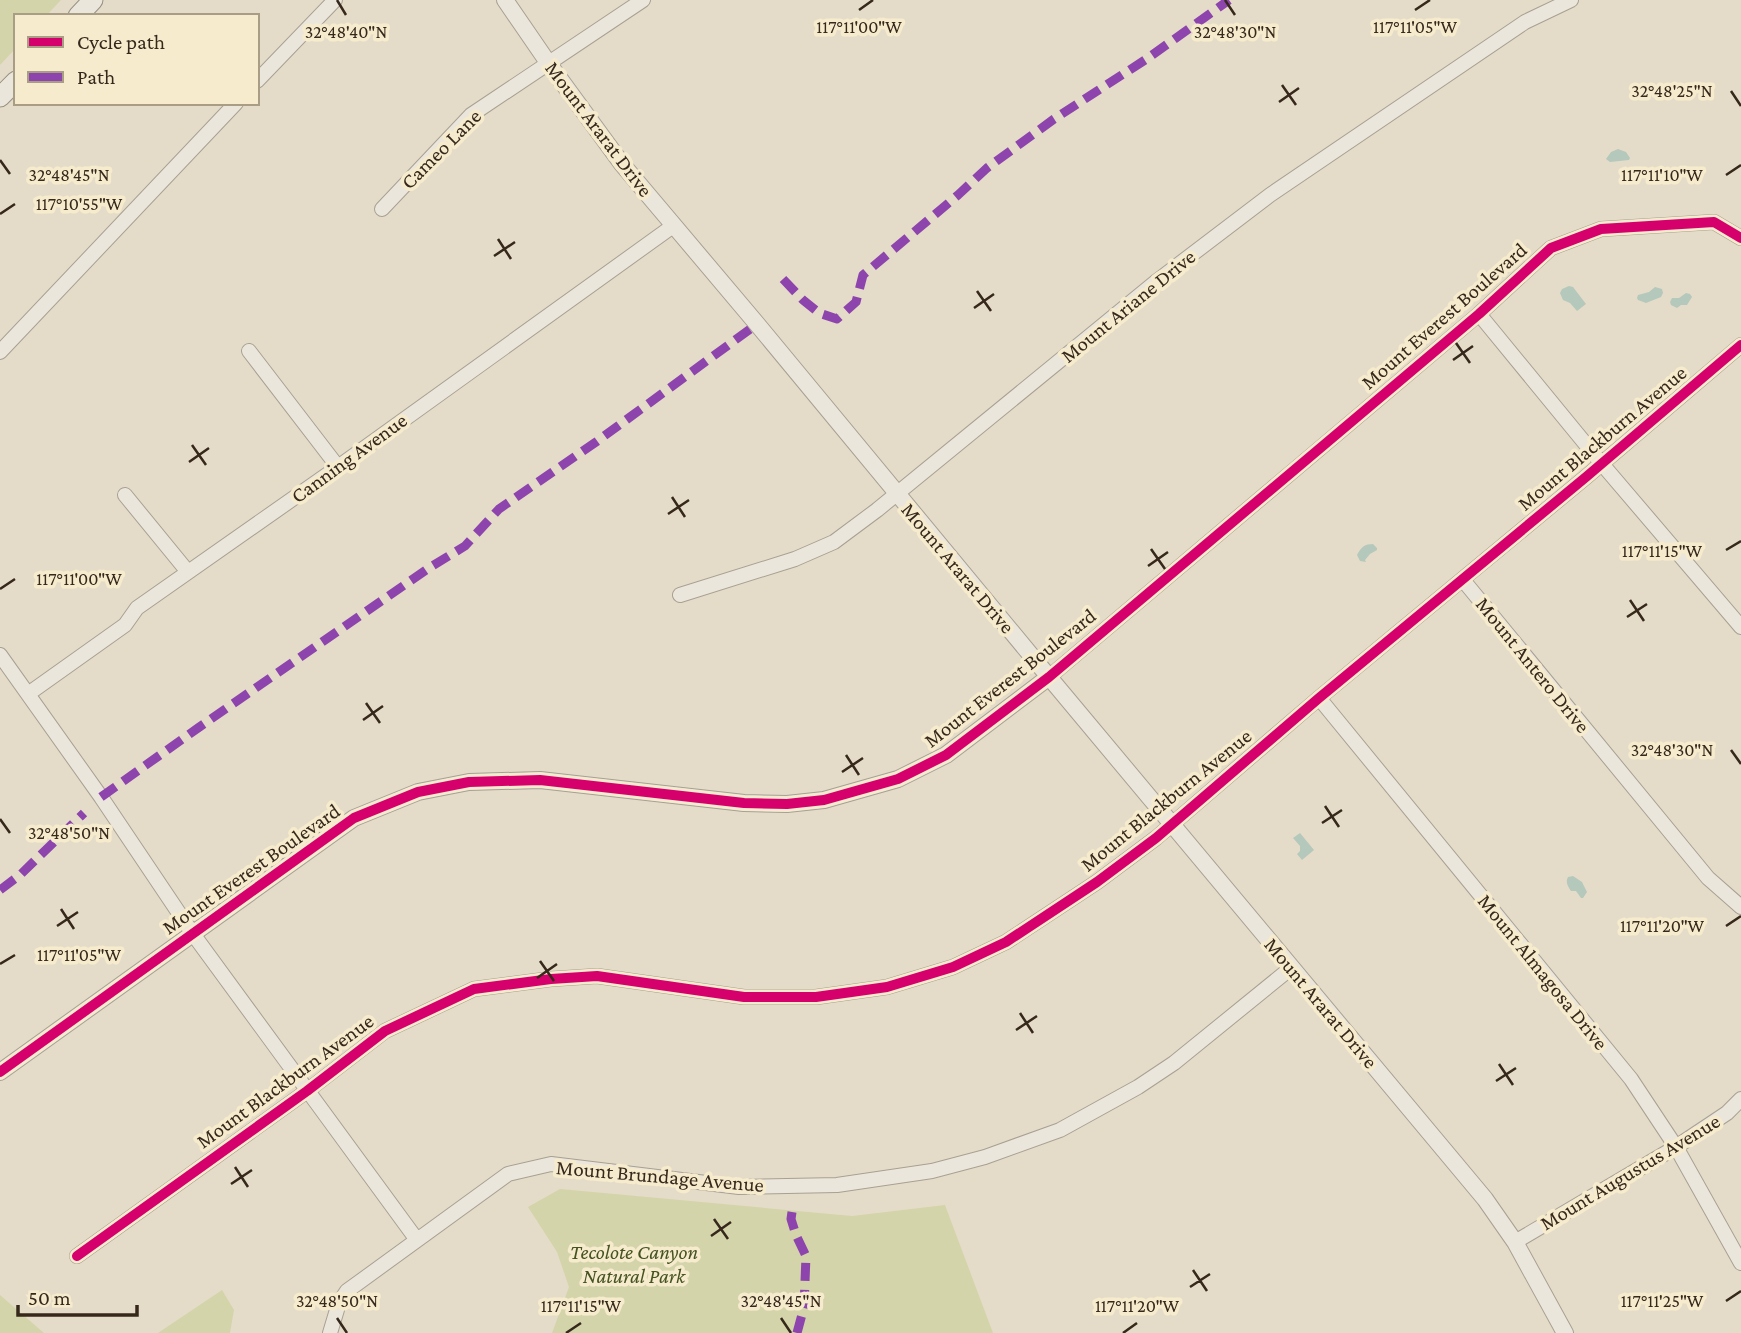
<svg xmlns="http://www.w3.org/2000/svg" width="1741" height="1333" font-family="'Crimson Pro',serif">
	<style>
		.green { fill: #d3d4aa }
		.water { fill: #b5c8bc }
		.lines { fill: none; stroke-linecap: round; stroke-linejoin: round }
		.minor-casing { stroke: #a8a092; stroke-width: 16 }
		.tertiary-casing { stroke: #a8a092; stroke-width: 18 }
		.secondary-casing { stroke: #989082; stroke-width: 21 }
		.minor { stroke: #ebe6db; stroke-width: 14 }
		.tertiary { stroke: #ebe6db; stroke-width: 16 }
		.secondary { stroke: #ebe6db; stroke-width: 19 }
		.quiet { stroke: #8e44ad; stroke-width: 9; stroke-dasharray: 18 9; stroke-linecap: butt }
		.cycleway-casing { stroke: #f6ebcd; stroke-width: 15 }
		.cycleway { stroke: #d6006c; stroke-width: 10 }
		.ticks { fill: none; stroke: #36281b; stroke-width: 2.5 }
		.labels { text-anchor: middle; dominant-baseline: central; stroke-width: 7; stroke-linejoin: round; paint-order: stroke }
		.street-label { font-size: 21px; fill: #36281b; stroke: #f6ebcd }
		.park-label { font-size: 21px; font-style: italic; fill: #455321; stroke: #f6ebcd }
		.ticks-label { font-size: 18px; text-anchor: middle; fill: #36281b; stroke: #f6ebcd; stroke-width: 7; stroke-linejoin: round; paint-order: stroke }
	</style>
	<rect width="100%" height="100%" fill="#e4dcc8"/>
	<path class="green" d="M 0,0 L 61,0 L 46,16 L 16,16 L 16,48 L 0,65 Z
		M 560,1189 L 852,1216 L 945,1205 L 993,1333 L 552,1333 L 569,1287 L 557,1252 L 528,1207 Z
		M 222,1290 L 234,1310 L 230,1333 L 158,1333 Z
		M 0,1295 L 44,1333 L 0,1333 Z"/>
	<path class="water" d="M 1618,149 L 1626,152 L 1630,158 L 1629,160 L 1610,162 L 1606,159 L 1611,152 Z
		M 1569,286 L 1573,287 L 1586,304 L 1577,311 L 1570,303 L 1563,300 L 1560,293 L 1562,289 Z
		M 1655,287 L 1662,289 L 1663,293 L 1661,297 L 1646,303 L 1638,300 L 1637,298 L 1638,295 L 1649,292 Z
		M 1686,293 L 1690,294 L 1692,297 L 1687,305 L 1681,305 L 1677,308 L 1671,305 L 1670,302 L 1672,298 L 1679,298 Z
		M 1373,544 L 1377,548 L 1377,550 L 1370,554 L 1365,560 L 1366,562 L 1360,561 L 1357,555 C 1361,547 1365,544 1373,544 Z
		M 1300,833 L 1314,850 L 1302,860 L 1297,854 L 1300,851 L 1300,846 L 1293,838 Z
		M 1573,876 L 1582,882 L 1587,892 L 1583,898 L 1581,898 L 1576,891 L 1571,891 C 1568,887 1565,882 1568,877 Z"/>
	<g class="lines">
		<g class="minor-casing">
			<path id="minor" d="M 257,81 L 335,0
				M 382,209 L 471,115 L 643,0
				M 1479,314 L 1602,464 L 1741,627
				M 249,351 L 338,467
				M 0,352 L 236,103
				M 125,495 L 188,572
				M 1463,580 L 1708,878 L 1741,907
				M 680,595 L 795,559 L 834,542 L 877,510 L 1157,281 L 1270,195 L 1525,22 L 1571,0
				M 0,655 L 101,797 L 193,934 L 417,1240
				M 1049,677 L 1479,314 L 1551,248 L 1601,229 L 1714,222 L 1741,238
				M 28,694 L 125,625 L 137,608 L 338,467 L 673,226
				M 1319,698 L 1631,1079 L 1676,1147 L 1741,1263
				M 1515,1242 L 1676,1147 L 1727,1113 L 1741,1099
				M 77,1256 L 307,1091 L 385,1031 L 474,989 L 551,979 L 597,976 L 744,997 L 816,997 L 887,987 L 953,967 L 1006,942 L 1097,882 L 1156,838 L 1319,698 L 1586,477 L 1741,345
				M 330,1333 L 339,1303 L 347,1291 L 508,1174 L 551,1164 L 739,1187 L 837,1185 L 932,1171 L 985,1157 L 1060,1130 L 1138,1087 L 1174,1063 L 1291,968"/>
		</g>
		<g class="tertiary-casing">
			<path id="tertiary" d="M 505,0 L 549,64 L 622,164 L 757,324 L 1049,677 L 1485,1199 L 1515,1242 L 1565,1333
				M 0,1072 L 354,818 L 418,792 L 469,782 L 540,780 L 744,803 L 787,804 L 824,800 L 898,779 L 946,755 L 1049,677"/>
		</g>
		<g class="secondary-casing">
			<path id="secondary" d="M 78,16 L 93,0
				M 0,97 L 16,81"/>
		</g>
		<use href="#minor" class="minor"/>
		<use href="#tertiary" class="tertiary"/>
		<use href="#secondary" class="secondary"/>
		<path class="quiet" d="M 783,279 L 803,300 L 819,313 L 837,319 L 856,302 L 863,275 L 958,195 L 987,168 L 1054,119 L 1148,58 L 1229,0
			M 101,797 L 198,728 L 429,568 L 465,546 L 499,509 L 596,442 L 757,324
			M 0,890 L 20,875 L 84,813
			M 792,1212 L 791,1219 L 796,1235 L 806,1256 L 804,1307 L 797,1333"/>
		<g class="cycleway-casing">
			<path id="cycleway" d="M 0,1072 L 354,818 L 418,792 L 469,782 L 540,780 L 744,803 L 787,804 L 824,800 L 898,779 L 946,755 L 1049,677 L 1479,314 L 1551,248 L 1601,229 L 1714,222 L 1741,238
				M 77,1256 L 307,1091 L 385,1031 L 474,989 L 551,979 L 597,976 L 744,997 L 816,997 L 887,987 L 953,967 L 1006,942 L 1097,882 L 1156,838 L 1319,698 L 1586,477 L 1741,345"/>
		</g>
		<use href="#cycleway" class="cycleway"/>
	</g>
	<path class="ticks" d="M 337,0 L 346,15M 1225,0 L 1235,15M 859,10 L 873,0M 1415,10 L 1430,0M 1282,85 L 1296,105M 1731,91 L 1741,106M 1279,102 L 1299,88M 0,160 L 10,174M 1726,175 L 1741,165M 0,214 L 15,204M 498,239 L 511,259M 494,256 L 515,242M 977,291 L 991,311M 974,308 L 994,294M 1456,343 L 1470,363M 1453,360 L 1473,346M 192,445 L 206,465M 189,462 L 209,448M 672,497 L 685,517M 668,514 L 689,500M 1151,549 L 1165,569M 1726,550 L 1741,541M 1148,566 L 1168,552M 0,589 L 15,579M 1630,600 L 1644,621M 1627,617 L 1647,604M 366,703 L 380,723M 363,720 L 383,706M 1731,750 L 1741,764M 846,755 L 859,775M 842,772 L 863,758M 1325,806 L 1339,827M 0,819 L 10,833M 1322,823 L 1342,810M 61,909 L 74,929M 57,926 L 78,912M 1726,926 L 1741,916M 540,961 L 554,981M 0,964 L 15,955M 537,978 L 557,964M 1020,1013 L 1033,1033M 1016,1030 L 1037,1016M 1499,1064 L 1513,1085M 1496,1081 L 1516,1068M 235,1167 L 248,1187M 231,1184 L 252,1170M 714,1219 L 728,1239M 711,1236 L 731,1222M 1193,1270 L 1207,1291M 1190,1287 L 1210,1274M 1726,1301 L 1741,1291M 337,1318 L 347,1333M 781,1318 L 791,1333M 566,1333 L 581,1323M 1123,1333 L 1137,1323"/>
	<g class="labels">
		<g class="street-label">
			<text transform="translate(599 129) rotate(53)">Mount Ararat Drive</text>
			<text transform="translate(441 149) rotate(-45)">Cameo Lane</text>
			<text transform="translate(1128 306) rotate(-39)">Mount Ariane Drive</text>
			<text transform="translate(1444 316) rotate(-41)">Mount Everest Boulevard</text>
			<text transform="translate(1602 438) rotate(-40)">Mount Blackburn Avenue</text>
			<text transform="translate(349 458) rotate(-36)">Canning Avenue</text>
			<text transform="translate(958 568) rotate(50)">Mount Ararat Drive</text>
			<text transform="translate(1533 665) rotate(51)">Mount Antero Drive</text>
			<text transform="translate(1010 678) rotate(-38)">Mount Everest Boulevard</text>
			<text transform="translate(1166 800) rotate(-39)">Mount Blackburn Avenue</text>
			<text transform="translate(251 869) rotate(-35)">Mount Everest Boulevard</text>
			<text transform="translate(1543 972) rotate(51)">Mount Almagosa Drive</text>
			<text transform="translate(1321 1003) rotate(50)">Mount Ararat Drive</text>
			<text transform="translate(285 1081) rotate(-36)">Mount Blackburn Avenue</text>
			<text transform="translate(1630 1172) rotate(-31)">Mount Augustus Avenue</text>
			<text transform="translate(660 1176) rotate(5)">Mount Brundage Avenue</text>
		</g>
		<g class="park-label">
			<text x="634" y="1252">Tecolote Canyon<tspan x="634" dy="24">Natural Park</tspan></text>
		</g>
	</g>
	<g class="ticks-label">
		<text x="859" y="33">117°11'00"W</text>
		<text x="1415" y="33">117°11'05"W</text>
		<text x="346" y="38">32°48'40"N</text>
		<text x="1235" y="38">32°48'30"N</text>
		<text x="1672" y="97">32°48'25"N</text>
		<text x="69" y="181">32°48'45"N</text>
		<text x="1662" y="181">117°11'10"W</text>
		<text x="79" y="210">117°10'55"W</text>
		<text x="1662" y="557">117°11'15"W</text>
		<text x="79" y="585">117°11'00"W</text>
		<text x="1672" y="756">32°48'30"N</text>
		<text x="69" y="839">32°48'50"N</text>
		<text x="1662" y="932">117°11'20"W</text>
		<text x="79" y="961">117°11'05"W</text>
		<text x="1662" y="1307">117°11'25"W</text>
		<text x="337" y="1307">32°48'50"N</text>
		<text x="781" y="1307">32°48'45"N</text>
		<text x="581" y="1312">117°11'15"W</text>
		<text x="1137" y="1312">117°11'20"W</text>
	</g>
	<rect x="14" y="14" width="245" height="91" fill="#f6ebcd" stroke="#a99d86" stroke-width="2"/>
	<rect x="28" y="37" width="35" height="10" fill="#d6006c" stroke="#a99d86" stroke-width="2"/>
	<text x="77" y="49" font-size="21" fill="#36281b">Cycle path</text>
	<rect x="28" y="72" width="35" height="10" fill="#8e44ad" stroke="#a99d86" stroke-width="2"/>
	<text x="77" y="84" font-size="21" fill="#36281b">Path</text>
	<path d="M18 1305v10h119v-10" fill="none" stroke="#36281b" stroke-width="3.5"/>
	<text x="28" y="1305" font-size="21" fill="#36281b" stroke="#f6ebcd" stroke-width="5" paint-order="stroke">50 m</text>
</svg>
